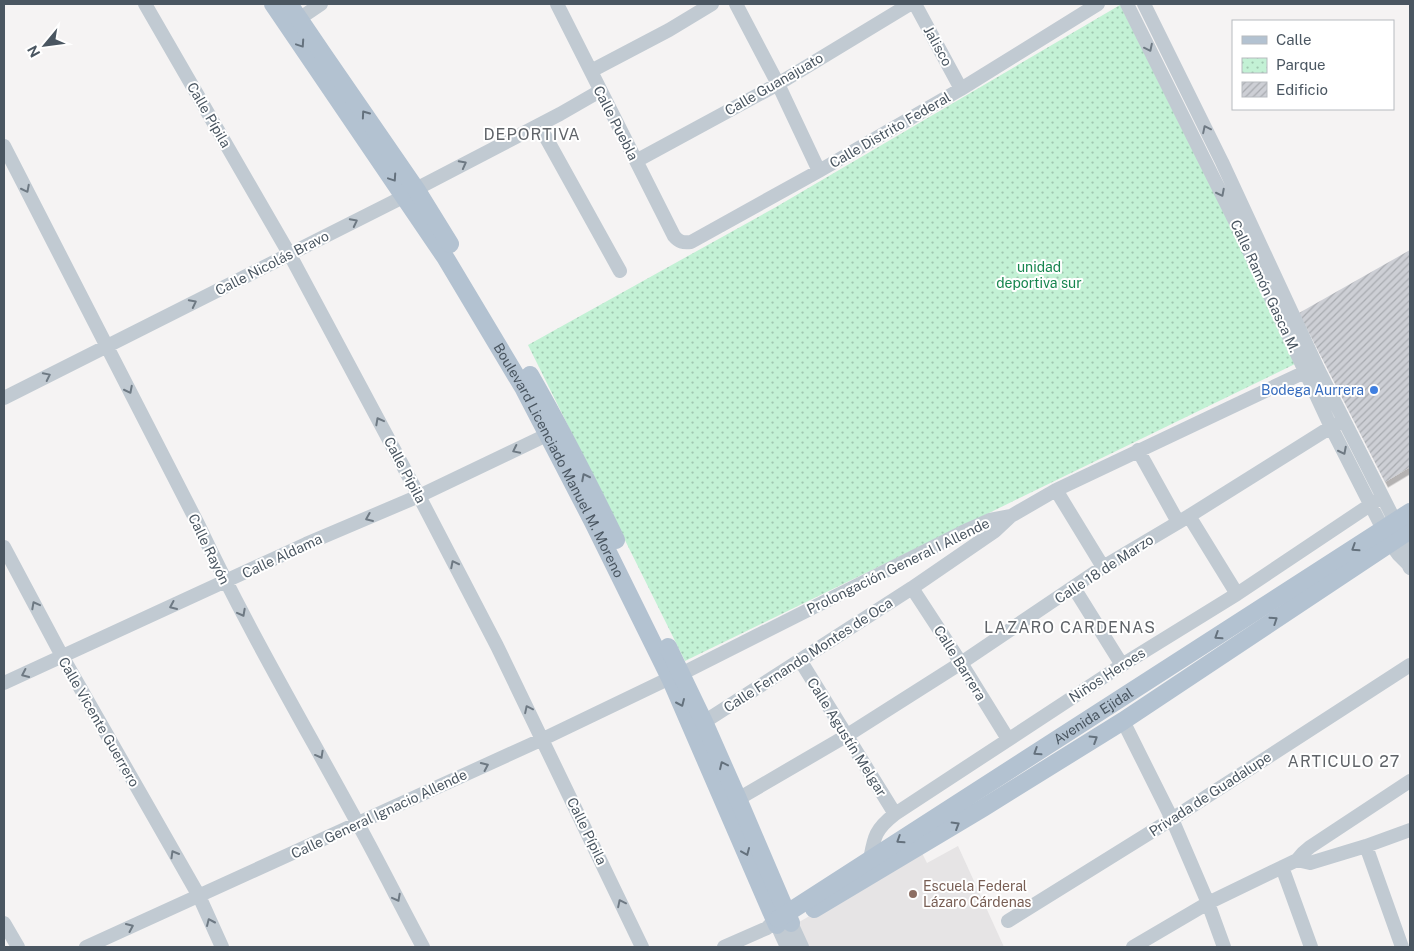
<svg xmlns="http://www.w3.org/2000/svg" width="1414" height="951" font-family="'Public Sans',sans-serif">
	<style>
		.education { fill: #e6e4e5 }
		.park { fill: url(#park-dots) }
		.building { fill: url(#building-hatch); filter: url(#shadow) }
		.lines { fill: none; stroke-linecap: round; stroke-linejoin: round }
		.minor { stroke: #c1cad2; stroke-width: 14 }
		.major { stroke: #b3c2d1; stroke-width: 18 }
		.oneway { stroke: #64717d }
		.oneway2 { stroke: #6e7983 }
		.shop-dot { fill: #3f7fe0; stroke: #fff; stroke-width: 2 }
		.education-dot { fill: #8d6e63; stroke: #fff; stroke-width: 2 }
		.labels { text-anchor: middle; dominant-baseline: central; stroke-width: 4; stroke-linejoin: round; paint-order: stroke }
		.street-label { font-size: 14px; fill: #4a5661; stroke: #fff }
		.park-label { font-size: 14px; fill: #17864f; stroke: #fff }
		.shop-label { font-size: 14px; fill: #366cbe; stroke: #fff; text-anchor: end }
		.education-label { font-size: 14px; fill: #785e54; stroke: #fff; text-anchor: start }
		.quarter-label { font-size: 16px; letter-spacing: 1px; fill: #5f6368; stroke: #fff }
	</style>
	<defs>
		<pattern id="park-dots" width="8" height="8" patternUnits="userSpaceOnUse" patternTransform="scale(1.25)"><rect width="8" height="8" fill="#c3f1d5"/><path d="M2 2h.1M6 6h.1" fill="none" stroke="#a0c6b0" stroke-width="1.8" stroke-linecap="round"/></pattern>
		<pattern id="building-hatch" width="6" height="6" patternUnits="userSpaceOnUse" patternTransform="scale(1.25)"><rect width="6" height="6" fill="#cdcfd5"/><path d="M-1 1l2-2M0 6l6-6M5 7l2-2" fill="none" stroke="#a8abb0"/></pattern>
		<filter id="shadow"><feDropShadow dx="3" dy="5.5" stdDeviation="0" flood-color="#0004"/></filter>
	</defs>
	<rect width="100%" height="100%" fill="#f5f3f3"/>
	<path class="education" d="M 958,846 L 1004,947 L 804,947 L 794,925 L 921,851 L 927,863 Z"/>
	<path class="park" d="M 1120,5 L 1235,226 L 1297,363 L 685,661 L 528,345 L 776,207 Z"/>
	<path class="building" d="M 1410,250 L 1410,467 L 1385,482 L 1299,313 Z"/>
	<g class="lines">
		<path class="minor" d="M 145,4 L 290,255 L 419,496 L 497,646 L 642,947
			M 557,4 L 674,236 C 679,242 683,243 691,242 L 819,171 L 961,89 L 1098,4
			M 736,4 L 778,84 L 819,171
			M 915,4 L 961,89
			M 1127,4 L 1237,225 L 1331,427 L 1390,543 L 1398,554 L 1408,564 L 1410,568
			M 1144,4 L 1222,162 L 1318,369 L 1402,535 L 1407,554 L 1408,564
			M 290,25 L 321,4
			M 591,71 L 669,30 L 712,4
			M 539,125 L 620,271
			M 4,146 L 198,524 C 246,626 303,723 357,822 C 380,864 401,906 423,947
			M 636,161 L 778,84 L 910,4
			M 4,398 L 405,196 L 416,189 L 560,114 L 600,91
			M 1138,450 L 1178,522
			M 1056,490 L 1103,567
			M 1189,516 L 1237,594
			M 4,547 L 62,656 L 199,896 L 222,947
			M 912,588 L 961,663 L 1008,739
			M 1074,588 L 1122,665
			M 800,660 L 895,814
			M 4,683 L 306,544 L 419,496 L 555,431
			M 1123,721 L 1172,819 L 1208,903 L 1224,947
			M 704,722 L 912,588 L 995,531 L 1011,516
			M 738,799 L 846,736 L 961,663 L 1103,567 L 1189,516 L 1331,427 L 1343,421
			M 1366,846 L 1402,947
			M 1297,860 L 1310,863 L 1366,846 L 1410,830
			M 869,865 C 874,839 873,831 895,814 L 1122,665 L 1237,594 L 1382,497
			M 1282,867 L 1311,947
			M 1008,921 L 1172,819 L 1410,665
			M 4,923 L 18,947
			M 791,923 L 802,947
			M 777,925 L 787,947
			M 86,947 L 543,739 L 670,678 L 681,674 L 963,532 L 990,520 L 1011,516 L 1056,490 L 1305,372 L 1318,369
			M 724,947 L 767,928 L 775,920
			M 1133,947 L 1208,903 L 1297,860 L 1303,853 L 1310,847 L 1410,781"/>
		<g class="major">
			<path id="s1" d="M 273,4 L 445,257 L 524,389 L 593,522 L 670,678 L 777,925"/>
			<path d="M 289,4 L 323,54 L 416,189 L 450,244"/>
			<path d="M 530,375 C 561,429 589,484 616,540"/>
			<path d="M 668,647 L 704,722 L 738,799 L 791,923"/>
			<path d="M 814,909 L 983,808 L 1123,721 L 1410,530"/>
			<path id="s2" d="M 778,919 L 1410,512"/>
		</g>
	</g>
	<defs><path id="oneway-chevron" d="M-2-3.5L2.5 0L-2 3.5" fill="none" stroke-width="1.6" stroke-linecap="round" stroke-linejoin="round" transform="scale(1.25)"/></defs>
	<g class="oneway">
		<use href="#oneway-chevron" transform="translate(301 44) rotate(56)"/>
		<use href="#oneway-chevron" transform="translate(365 114) rotate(-125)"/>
		<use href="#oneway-chevron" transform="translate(393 178) rotate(56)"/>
		<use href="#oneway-chevron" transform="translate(585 477) rotate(-117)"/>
		<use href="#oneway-chevron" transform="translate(1355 548) rotate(147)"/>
		<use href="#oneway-chevron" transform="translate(1274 620) rotate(-34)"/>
		<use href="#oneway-chevron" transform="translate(1218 636) rotate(147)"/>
		<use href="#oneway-chevron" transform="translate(681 703) rotate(66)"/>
		<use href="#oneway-chevron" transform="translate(1094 739) rotate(-32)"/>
		<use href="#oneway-chevron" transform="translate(1037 752) rotate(147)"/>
		<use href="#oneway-chevron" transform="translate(723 765) rotate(-115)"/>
		<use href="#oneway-chevron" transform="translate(956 825) rotate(-31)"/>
		<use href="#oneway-chevron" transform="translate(900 840) rotate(147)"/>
		<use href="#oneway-chevron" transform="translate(746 852) rotate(67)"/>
	</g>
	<g class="oneway2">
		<use href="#oneway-chevron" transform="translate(1149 48) rotate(64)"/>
		<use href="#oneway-chevron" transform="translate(1206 129) rotate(-116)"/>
		<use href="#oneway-chevron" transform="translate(463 164) rotate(-28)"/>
		<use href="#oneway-chevron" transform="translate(26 189) rotate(63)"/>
		<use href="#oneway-chevron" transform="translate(1221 193) rotate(63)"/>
		<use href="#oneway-chevron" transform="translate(354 222) rotate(-27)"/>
		<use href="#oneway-chevron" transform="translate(193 303) rotate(-27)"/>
		<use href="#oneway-chevron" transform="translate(47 376) rotate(-26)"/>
		<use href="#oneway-chevron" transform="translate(129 390) rotate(63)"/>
		<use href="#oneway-chevron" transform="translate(379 421) rotate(-118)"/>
		<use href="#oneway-chevron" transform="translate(516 450) rotate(154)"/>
		<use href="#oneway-chevron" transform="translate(1343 451) rotate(63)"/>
		<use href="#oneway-chevron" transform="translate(369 518) rotate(157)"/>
		<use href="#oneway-chevron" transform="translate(454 564) rotate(-117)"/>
		<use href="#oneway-chevron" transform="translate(35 605) rotate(-118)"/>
		<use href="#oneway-chevron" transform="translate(173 606) rotate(156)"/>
		<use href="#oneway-chevron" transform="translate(242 613) rotate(62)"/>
		<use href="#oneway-chevron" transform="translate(25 674) rotate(155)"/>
		<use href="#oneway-chevron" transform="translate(528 709) rotate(-116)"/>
		<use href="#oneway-chevron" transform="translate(320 755) rotate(61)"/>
		<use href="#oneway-chevron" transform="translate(485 766) rotate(-25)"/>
		<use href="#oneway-chevron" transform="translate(174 854) rotate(-120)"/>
		<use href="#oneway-chevron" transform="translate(397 898) rotate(62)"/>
		<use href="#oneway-chevron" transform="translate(621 903) rotate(-116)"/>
		<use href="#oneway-chevron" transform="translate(210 922) rotate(-114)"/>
		<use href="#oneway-chevron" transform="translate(130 927) rotate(-24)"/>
	</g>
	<circle class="shop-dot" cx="1374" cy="390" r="5"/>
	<circle class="education-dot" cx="913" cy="894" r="5"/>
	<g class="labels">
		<g class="street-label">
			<text transform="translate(938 46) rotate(61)">Jalisco</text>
			<text transform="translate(774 84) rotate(-30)">Calle Guanajuato</text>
			<text transform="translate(209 115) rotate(60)">Calle Pípila</text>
			<text transform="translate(616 123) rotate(63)">Calle Puebla</text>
			<text transform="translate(890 130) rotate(-30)">Calle Distrito Federal</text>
			<text transform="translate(272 263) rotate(-27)">Calle Nicolás Bravo</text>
			<text transform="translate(1265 286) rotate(65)">Calle Ramón Gasca M.</text>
			<text stroke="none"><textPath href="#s1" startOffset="539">Boulevard Licenciado Manuel M. Moreno</textPath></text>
			<text transform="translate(405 470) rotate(62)">Calle Pípila</text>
			<text transform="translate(209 549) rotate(64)">Calle Rayón</text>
			<text transform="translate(282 556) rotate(-25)">Calle Aldama</text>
			<text transform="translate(898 566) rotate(-26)">Prolongación General I Allende</text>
			<text transform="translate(1104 569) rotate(-33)">Calle 18 de Marzo</text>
			<text transform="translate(808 655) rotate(-33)">Calle Fernando Montes de Oca</text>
			<text transform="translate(960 663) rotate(58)">Calle Barrera</text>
			<text transform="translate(1107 675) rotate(-33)">Niños Heroes</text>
			<text stroke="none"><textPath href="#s2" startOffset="375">Avenida Ejidal</textPath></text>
			<text transform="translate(99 722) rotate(60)">Calle Vicente Guerrero</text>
			<text transform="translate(847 737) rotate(58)">Calle Agustín Melgar</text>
			<text transform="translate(1210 794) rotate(-33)">Privada de Guadalupe</text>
			<text transform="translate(379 814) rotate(-25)">Calle General Ignacio Allende</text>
			<text transform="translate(587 831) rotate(64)">Calle Pípila</text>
		</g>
		<g class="park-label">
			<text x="1039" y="267">unidad<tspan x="1039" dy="16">deportiva sur</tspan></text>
		</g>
		<g class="shop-label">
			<text x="1364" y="390">Bodega Aurrera</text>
		</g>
		<g class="education-label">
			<text x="923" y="886">Escuela Federal<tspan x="923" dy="16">Lázaro Cárdenas</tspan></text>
		</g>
		<g class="quarter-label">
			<text x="532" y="134">DEPORTIVA</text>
			<text x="1070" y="627">LAZARO CARDENAS</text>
			<text x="1344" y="761">ARTICULO 27</text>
		</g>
	</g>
	<rect width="1414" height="951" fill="none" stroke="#4a5661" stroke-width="10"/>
	<rect x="1232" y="20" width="162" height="90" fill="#ffffff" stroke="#b7bbc0"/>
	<rect x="1242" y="36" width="25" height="8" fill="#b3c2d1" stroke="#b7bbc0"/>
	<text x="1276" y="45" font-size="15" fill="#4a5661">Calle</text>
	<rect x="1242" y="58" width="25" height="15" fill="url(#park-dots)" stroke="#b7bbc0"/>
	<text x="1276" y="70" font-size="15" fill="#4a5661">Parque</text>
	<rect x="1242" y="82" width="25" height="15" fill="url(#building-hatch)" stroke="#b7bbc0"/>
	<text x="1276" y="95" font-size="15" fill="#4a5661">Edificio</text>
	<g transform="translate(45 45) rotate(241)" stroke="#ffffff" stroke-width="4" paint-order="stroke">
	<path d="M0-4L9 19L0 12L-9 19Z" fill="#4a5661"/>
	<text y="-8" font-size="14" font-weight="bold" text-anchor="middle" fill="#4a5661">N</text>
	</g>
</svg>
